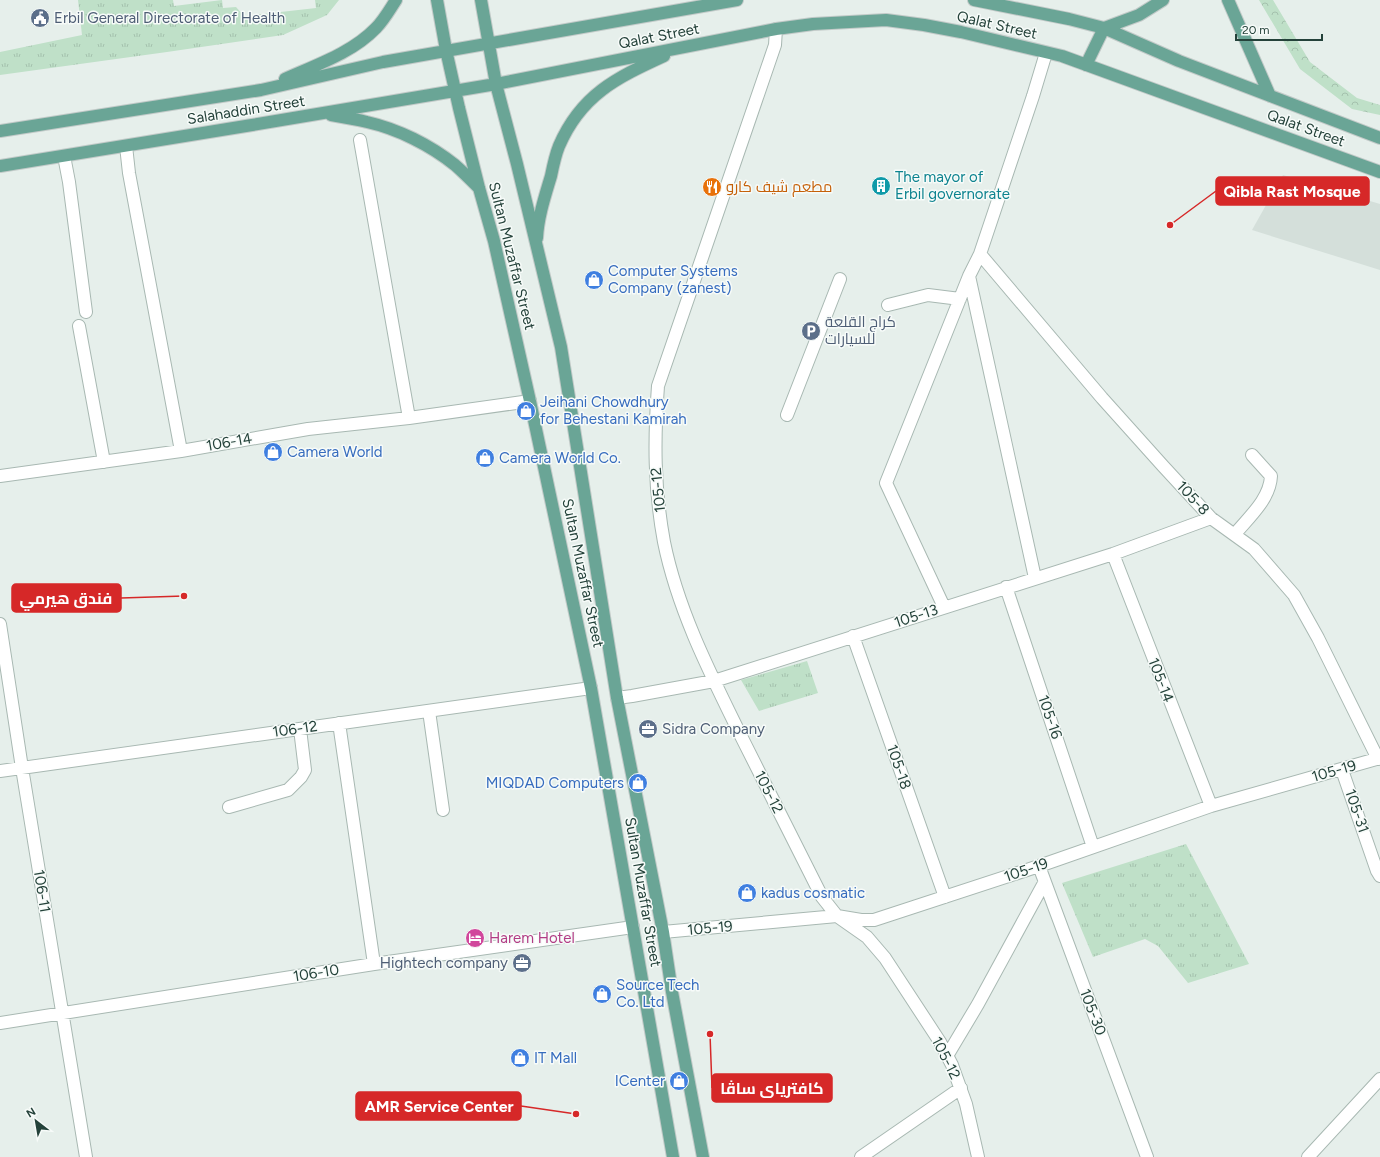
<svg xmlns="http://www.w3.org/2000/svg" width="1380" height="1157" font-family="Figtree,Cairo,sans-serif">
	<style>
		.built { fill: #d4dfda }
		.grass { fill: url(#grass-tufts) }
		.forest { fill: url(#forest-crowns) }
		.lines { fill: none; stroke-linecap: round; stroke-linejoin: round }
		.minor-casing { stroke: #a8b8b2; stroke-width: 14 }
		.major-casing { stroke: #c2cac8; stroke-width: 14 }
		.minor { stroke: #fff; stroke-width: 12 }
		.major { stroke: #6aa596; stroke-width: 12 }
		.labels { text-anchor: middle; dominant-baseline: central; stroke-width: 3; stroke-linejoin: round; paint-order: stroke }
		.service-label { font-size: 15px; fill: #4e5e75; stroke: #f7fbf9; text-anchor: start }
		.street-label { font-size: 15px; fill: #24423a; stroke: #f7fbf9 }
		.culture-label { font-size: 15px; fill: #0d838f; stroke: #f7fbf9; text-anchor: start }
		.food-label { font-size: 15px; fill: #c56008; stroke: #f7fbf9; text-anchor: start }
		.shop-label { font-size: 15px; fill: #366cbe; stroke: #f7fbf9; text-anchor: start }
		.hotel-label { font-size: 15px; fill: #b23c85; stroke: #f7fbf9; text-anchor: start }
		.leader { fill: none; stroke: #d62828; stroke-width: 1.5 }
		.callout-dot { fill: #d62828; stroke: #f7fbf9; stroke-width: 1.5 }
		.callout { fill: #d62828; stroke: #d62828; stroke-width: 1.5 }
		.callout-label { font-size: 16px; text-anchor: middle; font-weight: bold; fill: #fff }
	</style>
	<defs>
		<pattern id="grass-tufts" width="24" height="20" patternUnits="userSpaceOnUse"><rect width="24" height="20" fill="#bfe0c8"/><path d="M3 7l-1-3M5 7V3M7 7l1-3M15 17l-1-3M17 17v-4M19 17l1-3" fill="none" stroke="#a4c1ad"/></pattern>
		<pattern id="forest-crowns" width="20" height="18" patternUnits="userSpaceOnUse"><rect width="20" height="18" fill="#bfe0c8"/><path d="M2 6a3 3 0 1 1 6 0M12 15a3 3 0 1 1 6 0" fill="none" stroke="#a4c1ad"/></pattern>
	</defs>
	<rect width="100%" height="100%" fill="#e6efeb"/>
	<path class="built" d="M 1283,175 L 1380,204 L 1380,270 L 1252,230 Z"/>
	<path class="grass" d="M 78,0 L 173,0 L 174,6 L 222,0 L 223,8 L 236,7 L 244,16 L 316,8 L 315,0 L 339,0 L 327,15 L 283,35 L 167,52 L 0,75 L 0,52 L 82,35 Z
		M 807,661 L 818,693 L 759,711 L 741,680 Z
		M 1186,844 L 1249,964 L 1188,983 L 1158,946 L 1145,939 L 1093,957 L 1062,883 Z"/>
	<path class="forest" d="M 1259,0 L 1273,0 L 1310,62 L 1357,98 L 1380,105 L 1380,115 L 1352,109 L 1300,69 Z"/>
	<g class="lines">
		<g class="minor-casing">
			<path id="minor" d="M 776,29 L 775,45 L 658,386 C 654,440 654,488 664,542 C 678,611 711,675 742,738 C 769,791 795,844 822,897 L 837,916 L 867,937 L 885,958 L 940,1042 L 952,1065 L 966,1104 L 978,1157
				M 360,140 L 409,418
				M 126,146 L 129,173 L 181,451
				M 64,156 L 69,182 L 86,312
				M 980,254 L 1102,398 L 1163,466 L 1211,518 L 1254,549 L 1294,595 L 1318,638 L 1378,759
				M 969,276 L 1035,578
				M 888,305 L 928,295 L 960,299
				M 79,326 L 104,462
				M 787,415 L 840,279
				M 0,476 L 181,451 L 308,429 L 409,418 L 530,401
				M 1235,534 C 1249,517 1270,499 1271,476 L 1252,455
				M 1113,554 L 1211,806
				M 1006,587 L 1093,847
				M 944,607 L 886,483 L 969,276 L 980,254 L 1033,96 L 1046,53
				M 0,624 L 22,768 L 86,1157
				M 853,636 L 945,897
				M 617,698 L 632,696 L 714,681 L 1113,554 L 1211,518
				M 429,711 L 443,810
				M 339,723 L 374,964
				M 1342,770 L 1377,871 L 1380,876
				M 0,771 L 591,688
				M 229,807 L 288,790 L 301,777 L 305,770 L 300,729
				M 1039,866 L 1147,1157
				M 663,932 L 837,916 L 861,920 L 874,920 L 1039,866 L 1211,806 L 1380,758
				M 0,1023 L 374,964 L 633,927
				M 947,1056 L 978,1004 L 1044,883
				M 861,1157 L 961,1088
				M 1308,1157 L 1380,1079"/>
		</g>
		<g class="major-casing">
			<path id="major" d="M 437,0 L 446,50 L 459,108 L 479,188 L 494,241 L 530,401 L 591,688 L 673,1157
				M 481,0 L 496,84 L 517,164 L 561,347 L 617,698 L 663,932 L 672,992 L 703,1157
				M 974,0 L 1069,19 L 1104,28 L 1179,61 L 1380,138
				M 1228,0 L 1270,96
				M 1086,65 L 1104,28 L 1139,15 L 1163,0
				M 285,79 C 316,65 352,53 376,28 C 384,20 390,9 396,0
				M 331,115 C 343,117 355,119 367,122 C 398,129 430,145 455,165 C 463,172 471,180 479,188
				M 0,131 L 261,90 L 383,62 L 737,0
				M 0,166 L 252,125 L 496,84 L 776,29 L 813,24 L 886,20 L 924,25 L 961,32 L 1062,56 L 1380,172
				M 537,238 C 538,217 545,196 551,176 C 553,166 555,156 559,146 C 581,95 616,78 664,56"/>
		</g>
		<use href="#minor" class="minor"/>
		<use href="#major" class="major"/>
	</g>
	<defs>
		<g id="civic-disc" transform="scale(1)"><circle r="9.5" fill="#5c6f8a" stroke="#f7fbf9"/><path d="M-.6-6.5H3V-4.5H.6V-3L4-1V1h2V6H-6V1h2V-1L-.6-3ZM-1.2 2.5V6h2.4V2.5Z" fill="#fff"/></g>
		<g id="building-disc" transform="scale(1)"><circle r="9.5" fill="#0f9aa8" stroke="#f7fbf9"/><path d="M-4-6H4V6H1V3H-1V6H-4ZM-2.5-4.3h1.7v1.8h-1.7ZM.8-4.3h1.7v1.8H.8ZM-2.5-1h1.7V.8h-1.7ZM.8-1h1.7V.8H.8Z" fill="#fff"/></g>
		<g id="restaurant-disc" transform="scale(1)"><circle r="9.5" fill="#e8710a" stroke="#f7fbf9"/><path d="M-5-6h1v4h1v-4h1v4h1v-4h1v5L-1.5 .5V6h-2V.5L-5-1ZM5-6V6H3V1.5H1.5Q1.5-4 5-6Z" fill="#fff"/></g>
		<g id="shop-disc" transform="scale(1)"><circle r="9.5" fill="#3f7fe0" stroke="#f7fbf9"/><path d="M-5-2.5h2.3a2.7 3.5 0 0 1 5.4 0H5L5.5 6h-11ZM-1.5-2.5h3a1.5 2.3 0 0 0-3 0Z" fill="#fff"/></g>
		<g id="parking-disc" transform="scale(1)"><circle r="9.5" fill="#5c6f8a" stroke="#f7fbf9"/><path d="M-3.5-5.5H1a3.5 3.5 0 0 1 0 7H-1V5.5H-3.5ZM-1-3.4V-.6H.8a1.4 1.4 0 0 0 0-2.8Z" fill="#fff"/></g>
		<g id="office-disc" transform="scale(1)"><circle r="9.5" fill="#5c6f8a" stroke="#f7fbf9"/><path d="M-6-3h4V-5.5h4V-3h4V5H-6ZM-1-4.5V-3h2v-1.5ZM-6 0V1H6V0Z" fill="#fff"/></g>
		<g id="hotel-disc" transform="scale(1)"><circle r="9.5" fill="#d1479c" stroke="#f7fbf9"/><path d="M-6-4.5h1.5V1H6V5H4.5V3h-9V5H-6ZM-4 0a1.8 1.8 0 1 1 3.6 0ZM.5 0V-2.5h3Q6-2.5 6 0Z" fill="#fff"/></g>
	</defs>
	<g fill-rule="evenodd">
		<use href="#civic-disc" x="40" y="18"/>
		<use href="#building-disc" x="881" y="186"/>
		<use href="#restaurant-disc" x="712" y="187"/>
		<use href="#shop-disc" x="594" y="280"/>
		<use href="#parking-disc" x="811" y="331"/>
		<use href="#shop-disc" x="526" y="411"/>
		<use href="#shop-disc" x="273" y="452"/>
		<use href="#shop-disc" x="485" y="458"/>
		<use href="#office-disc" x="648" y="729"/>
		<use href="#shop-disc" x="638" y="783"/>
		<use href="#shop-disc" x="747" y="893"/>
		<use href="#hotel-disc" x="475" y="938"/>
		<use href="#office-disc" x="522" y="963"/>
		<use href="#shop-disc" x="602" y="994"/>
		<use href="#shop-disc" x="520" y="1058"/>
		<use href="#shop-disc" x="679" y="1081"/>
	</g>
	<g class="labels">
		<g class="service-label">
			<text x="54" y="18">Erbil General Directorate of Health</text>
			<text x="825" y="322">كراج القلعة<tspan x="825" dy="17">للسيارات</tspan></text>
			<text x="662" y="729">Sidra Company</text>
			<text x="508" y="963" text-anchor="end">Hightech company</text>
		</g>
		<g class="street-label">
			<text transform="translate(997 25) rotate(13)">Qalat Street</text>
			<text transform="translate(659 36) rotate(-11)">Qalat Street</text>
			<text transform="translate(246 110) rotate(-9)">Salahaddin Street</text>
			<text transform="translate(1306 128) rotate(20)">Qalat Street</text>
			<text transform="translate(512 256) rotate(76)">Sultan Muzaffar Street</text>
			<text transform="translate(229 442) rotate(-10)">106-14</text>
			<text transform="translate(658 490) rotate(-96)">105-12</text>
			<text transform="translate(1193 498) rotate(47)">105-8</text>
			<text transform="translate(583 573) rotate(78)">Sultan Muzaffar Street</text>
			<text transform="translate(916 616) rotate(-18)">105-13</text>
			<text transform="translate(1161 680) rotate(69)">105-14</text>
			<text transform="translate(1050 717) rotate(71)">105-16</text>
			<text transform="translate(295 729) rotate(-8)">106-12</text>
			<text transform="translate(899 767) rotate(71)">105-18</text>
			<text transform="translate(1334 771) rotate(-16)">105-19</text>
			<text transform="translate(769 792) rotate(63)">105-12</text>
			<text transform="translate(1357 811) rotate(71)">105-31</text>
			<text transform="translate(1026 870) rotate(-19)">105-19</text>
			<text transform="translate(42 891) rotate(81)">106-11</text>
			<text transform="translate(643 892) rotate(80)">Sultan Muzaffar Street</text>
			<text transform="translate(710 928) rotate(-5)">105-19</text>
			<text transform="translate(316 973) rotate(-9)">106-10</text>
			<text transform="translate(1093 1012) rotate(69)">105-30</text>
			<text transform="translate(946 1058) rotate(63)">105-12</text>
		</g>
		<g class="culture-label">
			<text x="895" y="177">The mayor of<tspan x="895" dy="17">Erbil governorate</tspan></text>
		</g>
		<g class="food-label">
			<text x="726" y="187">مطعم شيف كارو</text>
		</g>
		<g class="shop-label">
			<text x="608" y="271">Computer Systems<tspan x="608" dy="17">Company (zanest)</tspan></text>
			<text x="540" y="402">Jeihani Chowdhury<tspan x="540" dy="17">for Behestani Kamirah</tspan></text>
			<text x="287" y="452">Camera World</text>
			<text x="499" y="458">Camera World Co.</text>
			<text x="624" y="783" text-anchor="end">MIQDAD Computers</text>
			<text x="761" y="893">kadus cosmatic</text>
			<text x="616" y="985">Source Tech<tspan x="616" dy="17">Co. Ltd</tspan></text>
			<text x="534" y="1058">IT Mall</text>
			<text x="665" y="1081" text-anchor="end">ICenter</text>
		</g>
		<g class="hotel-label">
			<text x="489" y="938">Harem Hotel</text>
		</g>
	</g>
	<path class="leader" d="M1170 225L1216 191M184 596L121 598M710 1034L712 1088M576 1114L521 1106"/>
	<g class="callout-dot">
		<circle cx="1170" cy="225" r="4"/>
		<circle cx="184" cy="596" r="4"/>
		<circle cx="710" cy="1034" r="4"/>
		<circle cx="576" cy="1114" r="4"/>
	</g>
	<g class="callout">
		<rect x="1216" y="177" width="153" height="28" rx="4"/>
		<rect x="12" y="584" width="109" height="28" rx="4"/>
		<rect x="712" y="1074" width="120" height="28" rx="4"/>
		<rect x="356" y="1092" width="165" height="28" rx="4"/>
	</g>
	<g class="callout-label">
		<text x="1292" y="197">Qibla Rast Mosque</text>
		<text x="66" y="604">فندق هيرمي</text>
		<text x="772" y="1094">کافتریای ساڤا</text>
		<text x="439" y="1112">AMR Service Center</text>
	</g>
	<g transform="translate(36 1121) rotate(329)" stroke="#f7fbf9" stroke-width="3" paint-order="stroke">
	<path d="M0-3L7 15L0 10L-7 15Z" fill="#24423a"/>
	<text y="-6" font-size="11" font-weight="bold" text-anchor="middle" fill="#24423a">N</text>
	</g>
	<path d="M1236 34v6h86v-6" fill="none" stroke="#24423a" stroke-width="2"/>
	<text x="1242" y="34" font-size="12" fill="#24423a" stroke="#f7fbf9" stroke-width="3" paint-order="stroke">20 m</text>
</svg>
